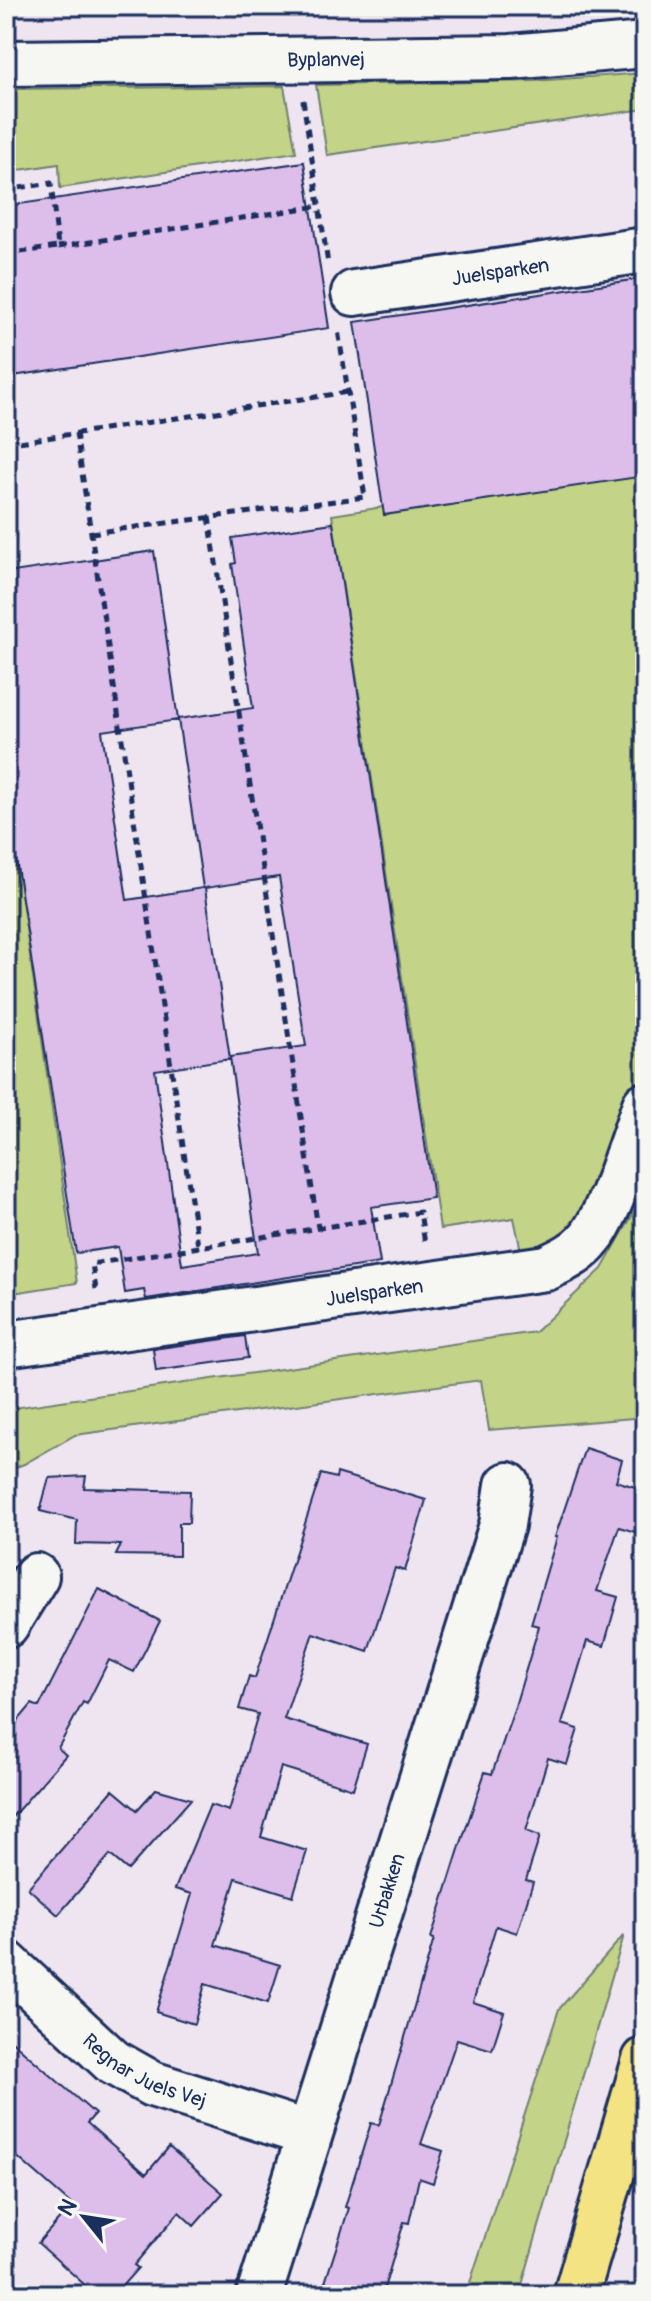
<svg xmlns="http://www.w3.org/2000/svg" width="651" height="2301" font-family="Pangolin,sans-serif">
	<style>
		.green { fill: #c3d387; stroke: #6f8172; stroke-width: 2 }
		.building { fill: #ddbeeb; stroke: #1b2f5e; stroke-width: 2; fill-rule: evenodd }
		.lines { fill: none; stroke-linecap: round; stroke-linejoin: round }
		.street-casing { stroke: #1b2f5e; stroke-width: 50 }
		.secondary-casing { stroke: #1b2f5e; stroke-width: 50 }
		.highway-casing { stroke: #1b2f5e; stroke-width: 50 }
		.path { stroke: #1b2f5e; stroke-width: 5; stroke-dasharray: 8 6; stroke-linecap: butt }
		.street { stroke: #f6f6f2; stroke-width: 44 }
		.secondary { stroke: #f6f6f2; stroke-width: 44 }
		.highway { stroke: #f4e382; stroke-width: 44 }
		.labels { text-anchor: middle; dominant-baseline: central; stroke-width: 6; stroke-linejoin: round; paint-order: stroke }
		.street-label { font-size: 20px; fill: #1b2f5e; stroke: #f6f6f2 }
	</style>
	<rect width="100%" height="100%" fill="#eee5f0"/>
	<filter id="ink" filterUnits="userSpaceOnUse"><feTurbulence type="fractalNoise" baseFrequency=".0125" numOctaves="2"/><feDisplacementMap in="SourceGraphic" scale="16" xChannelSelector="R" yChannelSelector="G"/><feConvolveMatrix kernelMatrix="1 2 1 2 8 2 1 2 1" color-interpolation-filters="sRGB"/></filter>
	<g filter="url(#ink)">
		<path class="green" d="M 645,73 L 645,109 L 327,155 L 316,85 L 533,81 Z
			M 284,86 L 296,152 L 60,188 L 59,164 L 6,172 L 6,89 Z
			M 645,466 L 645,1080 L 599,1202 L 586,1229 L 524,1265 L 514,1218 L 440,1229 L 332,515 Z
			M 6,789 L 77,1283 L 6,1294 Z
			M 645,1193 L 645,1417 L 489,1430 L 481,1380 L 75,1435 L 24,1464 L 6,1471 L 6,1409 L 535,1332 L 602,1269 Z
			M 624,1935 L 519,2295 L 466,2295 L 559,2009 Z"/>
		<path class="building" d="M 304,162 L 329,328 L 6,377 L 6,206 Z
			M 645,278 L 645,476 L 384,515 L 355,322 Z
			M 333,523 L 433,1198 L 371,1207 L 380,1263 L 146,1299 L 144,1290 L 125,1293 L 118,1247 L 76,1253 L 6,794 L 6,573 L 154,551 L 178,720 L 102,731 L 127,900 L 203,888 L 178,719 L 253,708 L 232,564 L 236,563 L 232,538 ZM 279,877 L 306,1046 L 230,1057 L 258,1253 L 182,1265 L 155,1070 L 230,1059 L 205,888 Z
			M 245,1336 L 248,1358 L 156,1371 L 153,1349 Z
			M 585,1448 L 622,1460 L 616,1481 L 645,1490 L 645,1535 L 619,1527 L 597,1591 L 618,1597 L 604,1646 L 587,1641 L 562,1724 L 578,1729 L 567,1764 L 548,1758 L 526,1831 L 540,1836 L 526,1880 L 533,1882 L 517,1933 L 496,1926 L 473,2002 L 504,2012 L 492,2050 L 457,2039 L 421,2144 L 443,2151 L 433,2183 L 419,2178 L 409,2223 L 404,2222 L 382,2295 L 321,2295 L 349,2208 L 345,2207 L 371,2123 L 379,2125 L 434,1939 L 431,1938 L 460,1846 L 485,1772 L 492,1774 L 513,1713 L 539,1626 L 531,1624 L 557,1537 L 555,1537 Z
			M 337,1473 L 426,1500 L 405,1571 L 395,1568 L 368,1651 L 313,1633 L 284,1719 L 367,1744 L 353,1789 L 281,1767 L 261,1837 L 307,1851 L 293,1896 L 236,1878 L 215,1945 L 280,1965 L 268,2003 L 205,1984 L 194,2024 L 156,2012 L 192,1894 L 175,1889 L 210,1805 L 229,1811 L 258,1714 L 239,1709 L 249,1676 L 255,1678 L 321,1474 L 336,1478 Z
			M 86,1476 L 84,1488 L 190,1491 L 189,1523 L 179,1523 L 179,1556 L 116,1555 L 121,1545 L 76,1544 L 77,1520 L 40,1511 L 49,1478 Z
			M 99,1589 L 160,1621 L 134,1672 L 109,1660 L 87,1704 L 83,1702 L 58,1748 L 66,1755 L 6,1824 L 6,1735 L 32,1704 L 39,1707 Z
			M 156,1789 L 191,1799 L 128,1870 L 110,1855 L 58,1915 L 28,1888 L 113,1790 L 137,1810 Z
			M 6,2036 L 95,2114 L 87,2123 L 146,2174 L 169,2147 L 223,2193 L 194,2226 L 179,2212 L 134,2265 L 138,2268 L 114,2295 L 96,2295 L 38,2243 L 72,2205 L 6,2147 Z"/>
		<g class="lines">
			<g class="street-casing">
				<g id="street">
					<path id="s1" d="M 354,293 L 645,250"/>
					<path id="s2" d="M 6,1344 L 546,1268 C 561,1261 575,1255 587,1242 C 610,1216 632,1140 645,1105"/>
					<path d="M 6,1625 L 36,1576"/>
					<path id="s3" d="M 6,1963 L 113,2062 L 152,2084 L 309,2134"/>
					<path id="s4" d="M 259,2295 L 502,1525 L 508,1485"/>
				</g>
			</g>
			<g class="secondary-casing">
				<g id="secondary">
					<path id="s5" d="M 6,63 L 511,57 L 645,45"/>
				</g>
			</g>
			<g class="highway-casing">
				<path id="highway" d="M 576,2295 L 645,2060"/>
			</g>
			<path class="path" d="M 303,100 L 328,264
				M 6,190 L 51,183 L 58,247 L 6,254
				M 58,247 L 319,206
				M 76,433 L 198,1246
				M 6,444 L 348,392
				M 209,517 L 318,1228
				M 91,533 L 365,497 L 338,330
				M 96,1289 L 92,1264 L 420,1212 L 425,1244"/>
			<use href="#street" class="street"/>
			<use href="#secondary" class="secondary"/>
			<use href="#highway" class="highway"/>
		</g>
	</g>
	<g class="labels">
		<g class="street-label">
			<text stroke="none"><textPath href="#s5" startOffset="320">Byplanvej</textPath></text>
			<text stroke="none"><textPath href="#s1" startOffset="148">Juelsparken</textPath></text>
			<text stroke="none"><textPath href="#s2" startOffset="372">Juelsparken</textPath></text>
			<text stroke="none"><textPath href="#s4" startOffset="424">Urbakken</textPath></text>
			<text stroke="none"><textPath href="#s3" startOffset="178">Regnar Juels Vej</textPath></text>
		</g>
	</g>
	<rect width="651" height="2301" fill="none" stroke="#f6f6f2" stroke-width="32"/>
	<rect x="16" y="16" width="619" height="2269" fill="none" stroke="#1b2f5e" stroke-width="3" filter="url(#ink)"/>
	<g transform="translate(84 2217) rotate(300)" stroke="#f6f6f2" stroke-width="6" paint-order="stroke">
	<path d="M0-6L14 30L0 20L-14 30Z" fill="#1b2f5e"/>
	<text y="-12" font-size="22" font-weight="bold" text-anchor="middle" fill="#1b2f5e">N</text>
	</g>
</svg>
